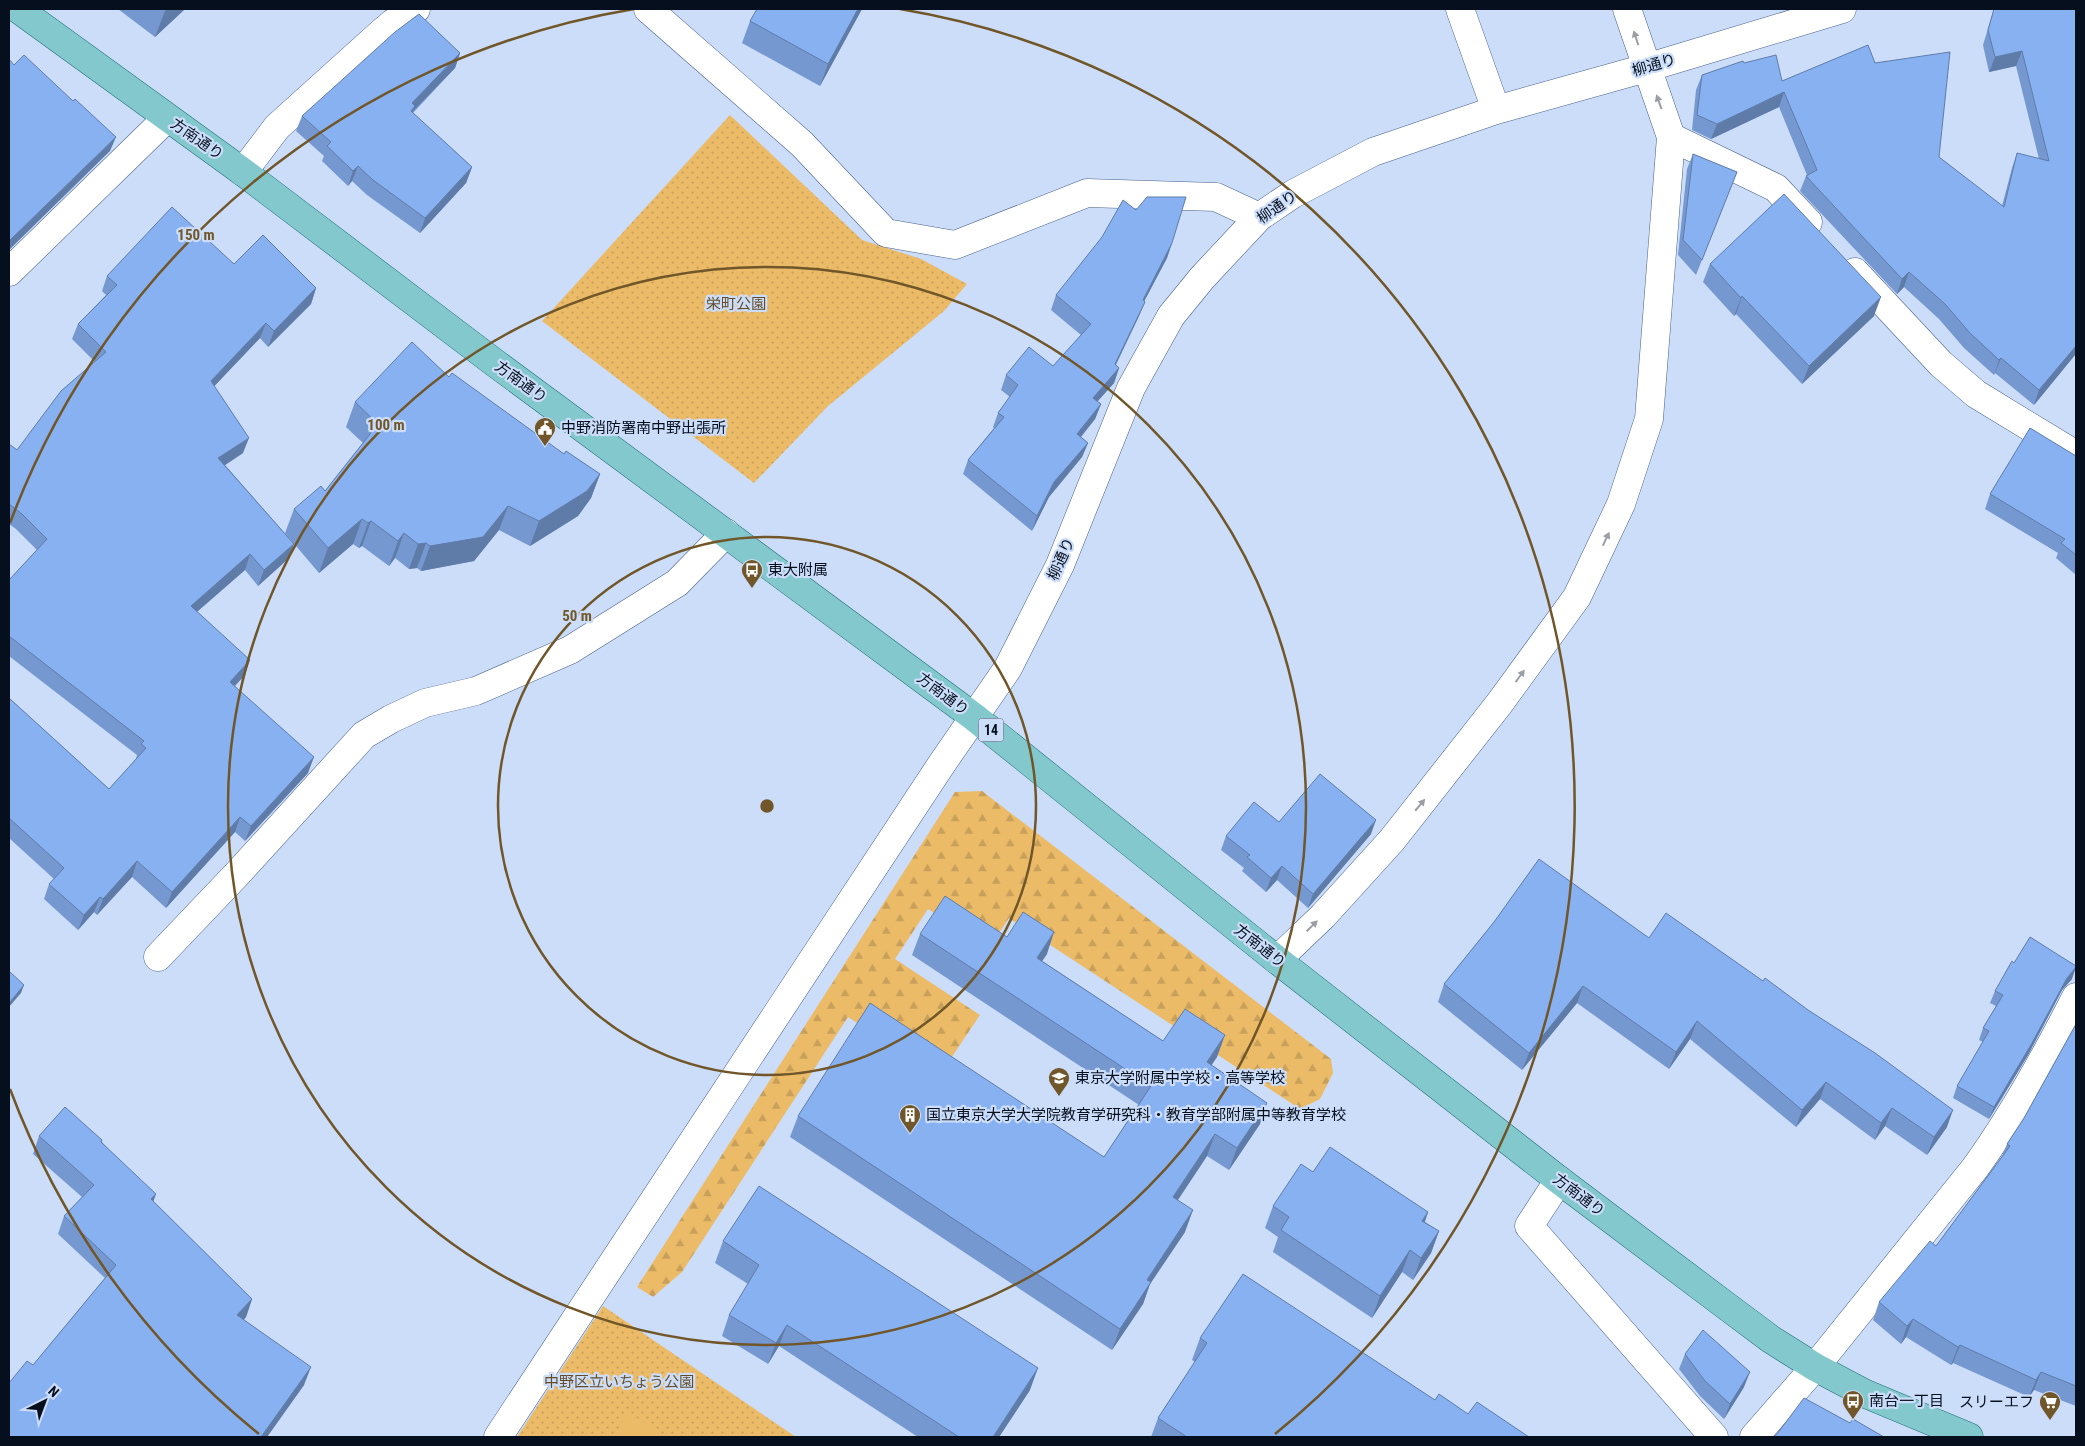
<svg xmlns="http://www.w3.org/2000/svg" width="2085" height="1446" font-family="'Roboto Condensed','Noto Sans JP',sans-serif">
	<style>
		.grass { fill: url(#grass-dots) }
		.forest { fill: url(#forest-firs) }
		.garden { fill: #ebbb68 }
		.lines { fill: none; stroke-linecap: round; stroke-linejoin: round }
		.minor-casing { stroke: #486189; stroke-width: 29 }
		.major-casing { stroke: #217079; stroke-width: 29 }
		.minor { stroke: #fff; stroke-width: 28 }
		.major { stroke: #82c8cc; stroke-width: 28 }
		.wall { fill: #7598d0 }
		.shaded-wall { fill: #5f7ca9 }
		.building { fill: #88b1f2; stroke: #5f7ca9 }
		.oneway { fill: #9b9fa5 }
		.ring { fill: none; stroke: #705628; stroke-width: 2.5 }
		.labels { text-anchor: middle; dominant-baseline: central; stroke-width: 4.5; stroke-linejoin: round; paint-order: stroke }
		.shield { fill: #ccddf9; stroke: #414d60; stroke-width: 1 }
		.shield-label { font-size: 14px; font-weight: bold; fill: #060f1e }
		.street-label { font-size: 15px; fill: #060f1e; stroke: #ccddf9 }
		.park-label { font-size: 15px; fill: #644d26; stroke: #ccddf9 }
		.poi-label { font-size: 15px; fill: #060f1e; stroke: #ccddf9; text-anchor: start }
		.centre { fill: #705628; stroke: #ccddf9; stroke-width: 2.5 }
		.ring-label { font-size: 15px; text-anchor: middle; font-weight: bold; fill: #705628; stroke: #ccddf9; stroke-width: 4.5; stroke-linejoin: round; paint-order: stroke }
	</style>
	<defs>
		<pattern id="grass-dots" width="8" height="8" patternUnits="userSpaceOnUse" patternTransform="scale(1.25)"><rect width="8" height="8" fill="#ebbb68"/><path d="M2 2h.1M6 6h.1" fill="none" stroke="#c8a05a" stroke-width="1.8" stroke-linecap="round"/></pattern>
		<pattern id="forest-firs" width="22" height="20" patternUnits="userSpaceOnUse" patternTransform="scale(1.25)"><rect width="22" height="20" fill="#ebbb68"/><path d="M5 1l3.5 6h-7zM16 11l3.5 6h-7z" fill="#c8a05a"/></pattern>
	</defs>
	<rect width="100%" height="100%" fill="#ccddf9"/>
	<path class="grass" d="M 730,115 L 862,240 L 921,259 L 967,284 L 944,311 L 828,406 L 754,483 L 542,321 Z
		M 603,1306 L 796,1437 L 517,1437 Z"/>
	<path class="forest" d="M 982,791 L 1331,1059 L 1333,1073 L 1320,1099 L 1300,1109 L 1009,918 L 989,948 L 928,909 L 895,959 L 980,1015 L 939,1076 L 848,1017 L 682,1272 L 653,1297 L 637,1287 L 955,792 Z"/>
	<path class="garden" d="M 628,1413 L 629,1413 L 665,1437 L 613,1437 Z"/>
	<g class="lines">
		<g class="minor-casing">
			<path id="minor" d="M 648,9 L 802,144 L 886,233 L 955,245 L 1087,193 L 1216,197 L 1259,217
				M 1460,9 L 1496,110
				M 1671,137 L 1776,188 L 1808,222
				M 243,172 L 277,127 L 379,35 L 393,23 L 416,9
				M 9,272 L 167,118
				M 1855,272 L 1941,364 L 1976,394 L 2076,455
				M 158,957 L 238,873 L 364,735 L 391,719 L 425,703 L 476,691 L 570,650 L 677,583 L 726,533
				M 1277,960 L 1323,916 L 1392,840 L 1499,704 L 1577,597 L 1621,504 L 1649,419 L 1671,137 L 1627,9
				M 1559,1180 L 1529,1226 L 1714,1437
				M 498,1437 L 941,765 L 1008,668 L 1060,565 L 1131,388 L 1171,316 L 1202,278 L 1259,217 L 1293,194 L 1373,152 L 1496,110 L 1646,68 L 1842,9
				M 1754,1437 L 1815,1367 L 1975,1168 C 2014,1114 2046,1056 2076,997"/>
		</g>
		<g class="major-casing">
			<path id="major" d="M 18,9 L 243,172 L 495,363 L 974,717 L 1277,960 L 1559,1180 L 1725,1305 L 1772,1340 L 1815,1367 L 1866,1394 L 1969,1437"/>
		</g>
		<use href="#minor" class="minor"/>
		<use href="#major" class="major"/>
	</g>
	<path class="wall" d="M 118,9 L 185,9 L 155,37 Z
		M 862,9 L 820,86 L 742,43 L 750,21 Z
		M 1994,9 L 2076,9 L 2076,353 L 2075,355 L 2034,405 L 1995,373 L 1994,375 L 1964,348 L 1939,319 L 1904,287 L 1897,294 L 1800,191 L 1806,176 L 1807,175 L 1779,107 L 1711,139 L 1692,130 L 1696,90 L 1702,75 L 1744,63 L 1782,81 L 1875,63 L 1939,157 L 2002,206 L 2012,168 L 2017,153 L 2039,159 L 2016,66 L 1989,72 L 1983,45 Z
		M 460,53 L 455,68 L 413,113 L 472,167 L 466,183 L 420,233 L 367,195 L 352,181 L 348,186 L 322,161 L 324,156 L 296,131 L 302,116 Z
		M 1693,154 L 1737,172 L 1696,275 L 1678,255 L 1687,169 Z
		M 1136,210 L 1172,243 L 1167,258 L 1144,301 L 1139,316 L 1116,365 L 1119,368 L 1114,383 L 1097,402 L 1101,404 L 1095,419 L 1081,437 L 1088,443 L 1082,457 L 1049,497 L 1032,531 L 963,474 L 968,460 L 994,428 L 993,427 L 998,413 L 1010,397 L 1001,390 L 1006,375 L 1053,366 L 1081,335 L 1051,310 L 1056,295 Z
		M 234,264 L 316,288 L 311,304 L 268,347 L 260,338 L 214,386 L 243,453 L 225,465 L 294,544 L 288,559 L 258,586 L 245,570 L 197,612 L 245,675 L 235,686 L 308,773 L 245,841 L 235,832 L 166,908 L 132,877 L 97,915 L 94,912 L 78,930 L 44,899 L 49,884 L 54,879 L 9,838 L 9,698 L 109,789 L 136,759 L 137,755 L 9,656 L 9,580 L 37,550 L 16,529 L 9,524 L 9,444 L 17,450 L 95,362 L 72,339 L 78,324 L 106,295 L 102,291 L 107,276 Z
		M 1710,264 L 1874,316 L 1802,384 L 1736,314 L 1734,316 L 1703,282 Z
		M 449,377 L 564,454 L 600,474 L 591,498 L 578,516 L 530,546 L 499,530 L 474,561 L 421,571 L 417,568 L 409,569 L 395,558 L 389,566 L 362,546 L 359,548 L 353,544 L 319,573 L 285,533 L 294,509 L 325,491 L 363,443 L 346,427 L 355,402 Z
		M 2076,456 L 2076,575 L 2056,558 L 2058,553 L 1985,509 L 1990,494 Z
		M 1279,822 L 1371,834 L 1308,908 L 1277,880 L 1266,892 L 1242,871 L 1244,868 L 1221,850 L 1226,836 Z
		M 1494,922 L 1649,938 L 1947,1127 L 1927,1155 L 1885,1126 L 1875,1140 L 1820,1099 L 1796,1127 L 1690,1039 L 1669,1069 L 1577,1003 L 1522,1070 L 1438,1002 L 1444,984 Z
		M 920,934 L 1007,937 L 1047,954 L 1042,961 L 1163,1041 L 1217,1057 L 1211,1065 L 1260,1124 L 1229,1170 L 1207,1156 L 1178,1200 L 1185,1232 L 1150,1284 L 1143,1304 L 1112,1350 L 790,1137 L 798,1116 L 1104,1157 L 1139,1105 L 912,955 Z
		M 2014,963 L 2072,979 L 2062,990 L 2028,1055 L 1989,1119 L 1953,1098 L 1957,1086 L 1983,1042 L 1979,1040 L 1983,1028 L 1996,1006 L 1990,1003 L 1995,991 Z
		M 2076,1024 L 2076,1406 L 2034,1390 L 2029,1397 L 1953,1363 L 1951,1365 L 1906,1337 L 1901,1344 L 1873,1320 L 1879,1302 L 1936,1246 L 2002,1156 L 2007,1144 L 2024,1118 Z
		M 39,1136 L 102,1140 L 102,1142 L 153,1201 L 252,1299 L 246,1317 L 244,1320 L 304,1385 L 267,1437 L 9,1437 L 33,1365 L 105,1278 L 58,1234 L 64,1216 L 82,1197 L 33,1154 Z
		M 1313,1172 L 1428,1212 L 1425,1222 L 1439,1231 L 1431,1253 L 1413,1280 L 1402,1272 L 1372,1318 L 1273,1252 L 1278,1237 L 1265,1228 L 1273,1206 Z
		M 723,1241 L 1030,1390 L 999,1437 L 918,1437 L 779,1346 L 768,1364 L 722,1336 L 729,1315 L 748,1284 L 715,1263 Z
		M 1200,1338 L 1435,1400 L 1468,1414 L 1529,1437 L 1151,1437 L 1158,1418 L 1195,1362 L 1192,1360 Z
		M 1685,1354 L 1744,1387 L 1724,1419 L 1700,1396 L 1679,1369 Z"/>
	<path class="shaded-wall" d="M 167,9 L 185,9 L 155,37 L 165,11 Z
		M 858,9 L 862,9 L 820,86 L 828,64 Z
		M 2022,51 L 2016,66 L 1989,72 L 1995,57 Z
		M 460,53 L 455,68 L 413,111 L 410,121 L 412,103 Z
		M 1784,92 L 1779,107 L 1711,139 L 1717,124 Z
		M 116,137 L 110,151 L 9,250 L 9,241 Z
		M 358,166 L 352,181 L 348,186 L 353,171 Z
		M 472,167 L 466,183 L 420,233 L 425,218 Z
		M 1172,243 L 1167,258 L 1137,315 L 1143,300 Z
		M 1909,272 L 1904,287 L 1897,294 L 1902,279 Z
		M 316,288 L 311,304 L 268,347 L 274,331 Z
		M 1742,296 L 1736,314 L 1734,316 L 1741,298 Z
		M 1881,297 L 1874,316 L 1802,384 L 1809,366 Z
		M 1145,302 L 1139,316 L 1109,378 L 1115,364 Z
		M 266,323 L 260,338 L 205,396 L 211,381 Z
		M 2076,344 L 2076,353 L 2075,355 L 2034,405 L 2039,390 Z
		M 2001,358 L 1995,373 L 1994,375 L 1999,360 Z
		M 1119,368 L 1114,383 L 1087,413 L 1093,398 Z
		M 1101,404 L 1095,419 L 1071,449 L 1077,434 Z
		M 249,438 L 243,453 L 213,473 L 218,458 Z
		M 1088,443 L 1082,457 L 1049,497 L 1032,531 L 1037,516 L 1054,482 Z
		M 600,474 L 591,498 L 578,516 L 530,546 L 539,521 Z
		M 508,506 L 499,530 L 474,561 L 421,571 L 430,546 Z
		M 362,519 L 353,544 L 319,573 L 328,548 Z
		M 371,521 L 362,546 L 359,548 L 368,523 Z
		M 404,533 L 395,558 L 389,566 L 398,541 Z
		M 426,543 L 417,568 L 409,569 L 418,544 Z
		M 294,544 L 288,559 L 258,586 L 264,570 Z
		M 250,554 L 245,570 L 185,622 L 191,606 Z
		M 250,660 L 245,675 L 224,697 L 230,682 Z
		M 314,757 L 308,773 L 245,841 L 251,826 Z
		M 240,817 L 235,832 L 166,908 L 172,892 Z
		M 1376,820 L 1371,834 L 1308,908 L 1313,894 Z
		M 137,861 L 132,877 L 97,915 L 103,899 Z
		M 1282,866 L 1277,880 L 1266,892 L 1271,878 Z
		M 100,897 L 94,912 L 78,930 L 84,915 Z
		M 1054,932 L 1047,954 L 1029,980 L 1037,958 Z
		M 2076,967 L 2072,979 L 2062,990 L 2028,1055 L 1989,1119 L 1994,1107 L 2067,978 Z
		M 24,985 L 21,993 L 9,1007 L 9,1003 Z
		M 1583,986 L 1577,1003 L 1522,1070 L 1529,1053 Z
		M 1697,1021 L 1690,1039 L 1669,1069 L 1676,1052 Z
		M 1225,1035 L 1217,1057 L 1199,1084 L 1207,1062 Z
		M 1826,1082 L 1820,1099 L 1796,1127 L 1802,1110 Z
		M 1267,1103 L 1260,1124 L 1229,1170 L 1237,1148 Z
		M 1892,1108 L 1885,1126 L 1875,1140 L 1881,1123 Z
		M 1953,1110 L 1947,1127 L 1927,1155 L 1934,1137 Z
		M 1215,1134 L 1207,1156 L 1165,1219 L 1173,1197 Z
		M 156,1194 L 150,1211 L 151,1199 Z
		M 1193,1210 L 1185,1232 L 1150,1284 L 1143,1304 L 1112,1350 L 1120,1329 L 1147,1280 Z
		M 1428,1212 L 1420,1234 L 1422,1221 Z
		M 1439,1231 L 1431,1253 L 1413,1280 L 1421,1258 Z
		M 1410,1250 L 1402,1272 L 1372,1318 L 1380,1296 Z
		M 252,1299 L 246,1317 L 231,1333 L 237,1315 Z
		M 1913,1319 L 1906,1337 L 1901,1344 L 1907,1326 Z
		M 787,1325 L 779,1346 L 768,1364 L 776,1343 Z
		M 1960,1345 L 1953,1363 L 1951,1365 L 1958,1347 Z
		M 311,1367 L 304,1385 L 267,1437 L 261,1437 Z
		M 1038,1368 L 1030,1390 L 999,1437 L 993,1437 Z
		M 1750,1372 L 1744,1387 L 1724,1419 L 1730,1404 Z
		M 2041,1372 L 2034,1390 L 2029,1397 L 2036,1380 Z"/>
	<path class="building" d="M 757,9 L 858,9 L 828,64 L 750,21 Z
		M 1994,9 L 2076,9 L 2076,346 L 2039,390 L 2001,358 L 1999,360 L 1970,333 L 1945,304 L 1909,272 L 1902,279 L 1806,176 L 1817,170 L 1784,92 L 1717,124 L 1697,115 L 1702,75 L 1743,61 L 1744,63 L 1776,55 L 1782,81 L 1868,45 L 1875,63 L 1950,52 L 1939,157 L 2004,207 L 2017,153 L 2049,161 L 2022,51 L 1995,57 L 1988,30 Z
		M 419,14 L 460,53 L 412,103 L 415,106 L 411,111 L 472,167 L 425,218 L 373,180 L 358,166 L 353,171 L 327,146 L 331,142 L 302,116 L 395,32 Z
		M 24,55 L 73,101 L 75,99 L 116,137 L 9,241 L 9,59 L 14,65 Z
		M 1693,154 L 1737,172 L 1702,260 L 1683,240 Z
		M 1784,194 L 1881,297 L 1809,366 L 1742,296 L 1741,298 L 1710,264 Z
		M 1147,197 L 1186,197 L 1172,243 L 1143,300 L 1145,302 L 1115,364 L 1119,368 L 1093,398 L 1101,404 L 1077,434 L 1088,443 L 1054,482 L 1037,516 L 968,460 L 1004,417 L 998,413 L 1018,385 L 1006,375 L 1029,347 L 1053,366 L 1091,324 L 1056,295 L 1102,237 L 1123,200 L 1136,210 Z
		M 172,207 L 234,264 L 263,235 L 316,288 L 274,331 L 266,323 L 211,381 L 249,438 L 218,458 L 294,544 L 264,570 L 250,554 L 191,606 L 250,660 L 230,682 L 314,757 L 251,826 L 240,817 L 172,892 L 137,861 L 103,899 L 100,897 L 84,915 L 49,884 L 64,868 L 9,818 L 9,698 L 109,789 L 146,748 L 141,744 L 144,741 L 9,636 L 9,580 L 47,539 L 22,514 L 9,504 L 9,444 L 17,450 L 61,391 L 106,352 L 78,324 L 117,285 L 107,276 Z
		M 412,342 L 449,377 L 452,373 L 564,454 L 566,451 L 600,474 L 587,491 L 539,521 L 508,506 L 483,537 L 430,546 L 426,543 L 418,544 L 404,533 L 398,541 L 371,521 L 368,523 L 362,519 L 328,548 L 294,509 L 321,486 L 325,491 L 378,424 L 355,402 Z
		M 2030,428 L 2076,456 L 2076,555 L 2061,543 L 2065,539 L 1990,494 Z
		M 1320,774 L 1376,820 L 1313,894 L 1282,866 L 1271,878 L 1247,857 L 1250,855 L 1226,836 L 1254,802 L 1279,822 Z
		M 1539,859 L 1649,938 L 1666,913 L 1763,981 L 1765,978 L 1808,1010 L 1875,1053 L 1953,1110 L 1934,1137 L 1892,1108 L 1881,1123 L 1826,1082 L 1802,1110 L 1697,1021 L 1676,1052 L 1583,986 L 1529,1053 L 1444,984 L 1494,922 Z
		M 945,896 L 1007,937 L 1023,912 L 1054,932 L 1037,958 L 1163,1041 L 1185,1009 L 1225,1035 L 1207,1062 L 1267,1103 L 1237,1148 L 1215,1134 L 1173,1197 L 1193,1210 L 1147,1280 L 1151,1282 L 1120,1329 L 798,1116 L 870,1003 L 1104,1157 L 1151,1086 L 920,934 Z
		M 2030,937 L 2076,966 L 2076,967 L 2067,978 L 2032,1043 L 1994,1107 L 1957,1086 L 1989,1031 L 1983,1028 L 2003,995 L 1995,991 L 2012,961 L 2014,963 Z
		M 9,971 L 24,985 L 9,1003 Z
		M 2076,1024 L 2076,1386 L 2041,1372 L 2036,1380 L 1960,1345 L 1958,1347 L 1913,1319 L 1907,1326 L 1879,1302 L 1930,1241 L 1936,1246 L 2010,1146 L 2007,1144 L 2024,1118 Z
		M 65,1107 L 102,1140 L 101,1142 L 156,1194 L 151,1199 L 252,1299 L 237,1315 L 311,1367 L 261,1437 L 9,1437 L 9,1383 L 27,1361 L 33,1365 L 116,1265 L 64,1216 L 94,1185 L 39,1136 Z
		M 1330,1147 L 1428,1212 L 1422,1221 L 1439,1231 L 1421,1258 L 1410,1250 L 1380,1296 L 1281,1230 L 1289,1217 L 1273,1206 L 1301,1164 L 1313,1172 Z
		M 759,1186 L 1038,1368 L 993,1437 L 959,1437 L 787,1325 L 776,1343 L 729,1315 L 759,1265 L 723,1241 Z
		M 1243,1274 L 1435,1400 L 1439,1394 L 1468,1414 L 1477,1402 L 1529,1437 L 1187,1437 L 1158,1418 L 1207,1343 L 1200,1338 Z
		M 1703,1330 L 1750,1372 L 1730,1404 L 1705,1381 L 1685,1354 Z
		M 1804,1398 L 1850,1423 L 1853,1419 L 1884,1437 L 1773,1437 L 1777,1434 Z"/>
	<defs><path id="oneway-solid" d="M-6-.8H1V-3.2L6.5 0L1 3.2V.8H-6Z" transform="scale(1.25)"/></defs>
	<g class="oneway">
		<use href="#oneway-solid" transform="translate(1636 38) rotate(-108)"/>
		<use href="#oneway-solid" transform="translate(1659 102) rotate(-110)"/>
		<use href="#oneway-solid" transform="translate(1606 539) rotate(-65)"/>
		<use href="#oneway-solid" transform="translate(1520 676) rotate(-54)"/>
		<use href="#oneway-solid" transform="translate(1420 805) rotate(-50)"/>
		<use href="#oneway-solid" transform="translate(1312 926) rotate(-44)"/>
	</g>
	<g class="ring">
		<circle cx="767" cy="806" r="269"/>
		<circle cx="767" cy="806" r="539"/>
		<path d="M259 1434A808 808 0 0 1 10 1089M10 523A808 808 0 0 1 634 9M900 9A808 808 0 0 1 1275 1434"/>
	</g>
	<defs>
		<g id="civic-pin" transform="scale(1.125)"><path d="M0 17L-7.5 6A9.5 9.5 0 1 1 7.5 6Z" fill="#705628" stroke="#ccddf9"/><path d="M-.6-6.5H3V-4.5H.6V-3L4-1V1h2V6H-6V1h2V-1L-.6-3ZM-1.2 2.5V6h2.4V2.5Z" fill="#fff"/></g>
		<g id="bus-pin" transform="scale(1.125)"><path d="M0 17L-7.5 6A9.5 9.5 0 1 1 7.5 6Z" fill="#705628" stroke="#ccddf9"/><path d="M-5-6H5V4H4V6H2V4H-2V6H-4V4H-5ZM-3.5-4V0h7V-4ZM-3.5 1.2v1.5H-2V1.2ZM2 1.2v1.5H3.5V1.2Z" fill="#fff"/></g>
		<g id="school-pin" transform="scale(1.125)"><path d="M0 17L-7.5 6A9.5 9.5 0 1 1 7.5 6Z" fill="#705628" stroke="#ccddf9"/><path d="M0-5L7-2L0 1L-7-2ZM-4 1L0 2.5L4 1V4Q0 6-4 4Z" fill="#fff"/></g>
		<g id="building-pin" transform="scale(1.125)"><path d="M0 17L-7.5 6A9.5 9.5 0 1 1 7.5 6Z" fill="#705628" stroke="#ccddf9"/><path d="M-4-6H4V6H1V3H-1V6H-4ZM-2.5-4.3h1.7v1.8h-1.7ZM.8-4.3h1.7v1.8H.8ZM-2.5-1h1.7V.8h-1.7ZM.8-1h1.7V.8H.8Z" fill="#fff"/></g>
		<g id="supermarket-pin" transform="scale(1.125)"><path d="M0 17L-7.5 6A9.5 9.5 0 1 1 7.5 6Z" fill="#705628" stroke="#ccddf9"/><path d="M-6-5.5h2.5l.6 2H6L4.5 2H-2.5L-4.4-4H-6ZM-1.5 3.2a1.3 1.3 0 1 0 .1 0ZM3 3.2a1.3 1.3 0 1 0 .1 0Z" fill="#fff"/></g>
	</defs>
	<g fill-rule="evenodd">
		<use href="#civic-pin" x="545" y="428"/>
		<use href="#bus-pin" x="752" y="570"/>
		<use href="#school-pin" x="1059" y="1078"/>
		<use href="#building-pin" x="910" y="1115"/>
		<use href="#bus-pin" x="1853" y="1401"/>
		<use href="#supermarket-pin" x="2050" y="1402"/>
	</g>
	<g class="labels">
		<rect class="shield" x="978.5" y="718.5" width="25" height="23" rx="4"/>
		<g class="shield-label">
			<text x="991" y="730">14</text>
		</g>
		<g class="street-label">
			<text transform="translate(1654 65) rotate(-16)">柳通り</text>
			<text transform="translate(197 139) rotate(35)">方南通り</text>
			<text transform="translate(1277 207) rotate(-35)">柳通り</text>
			<text transform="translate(521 382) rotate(36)">方南通り</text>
			<text transform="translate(1061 559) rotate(-66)">柳通り</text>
			<text transform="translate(943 694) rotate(37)">方南通り</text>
			<text transform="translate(1260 946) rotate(38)">方南通り</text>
			<text transform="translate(1579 1195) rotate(37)">方南通り</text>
		</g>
		<g class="park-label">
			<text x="736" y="304">栄町公園</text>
			<text x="619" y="1382">中野区立いちょう公園</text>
		</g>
		<g class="poi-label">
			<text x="561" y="428">中野消防署南中野出張所</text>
			<text x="768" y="570">東大附属</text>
			<text x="1075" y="1078">東京大学附属中学校・高等学校</text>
			<text x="926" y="1115">国立東京大学大学院教育学研究科・教育学部附属中等教育学校</text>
			<text x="1869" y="1401">南台一丁目</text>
			<text x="2034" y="1402" text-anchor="end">スリーエフ</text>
		</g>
	</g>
	<circle cx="767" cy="806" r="8" class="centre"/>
	<g class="ring-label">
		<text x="196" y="240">150 m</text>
		<text x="386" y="430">100 m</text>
		<text x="577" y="621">50 m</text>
	</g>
	<rect width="2085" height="1446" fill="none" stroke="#060f1e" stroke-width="20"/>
	<g transform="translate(45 1401) rotate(42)" stroke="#ccddf9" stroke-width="4" paint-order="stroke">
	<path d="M0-4L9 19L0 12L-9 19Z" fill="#060f1e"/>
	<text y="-8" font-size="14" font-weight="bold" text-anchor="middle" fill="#060f1e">N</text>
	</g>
</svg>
